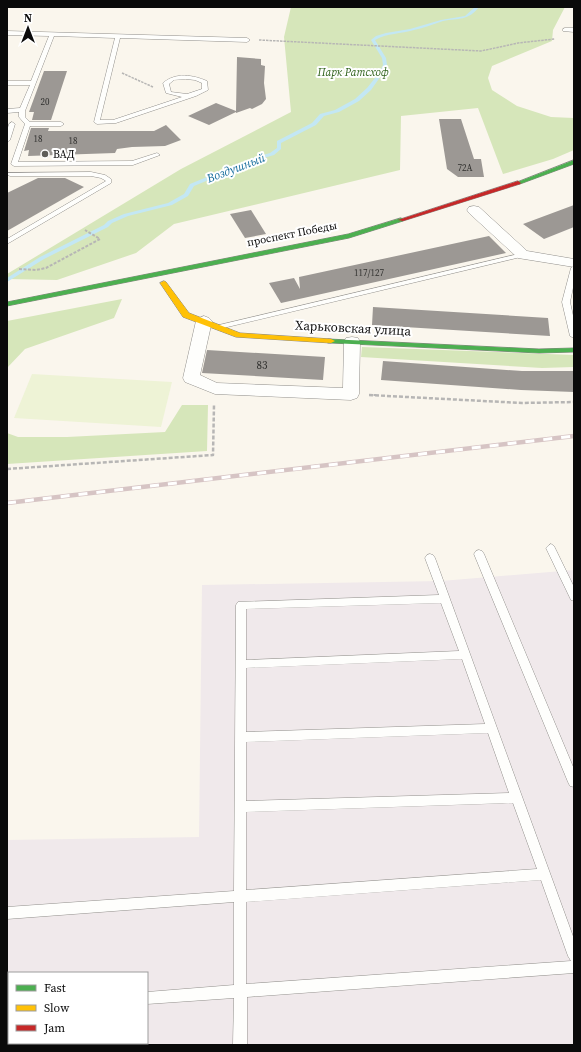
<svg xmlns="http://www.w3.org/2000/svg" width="581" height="1052" font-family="'Source Serif 4',serif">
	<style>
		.industrial { fill: #f0e9eb; fill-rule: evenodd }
		.forest { fill: #d6e6ba }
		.pitch { fill: #eef3d6 }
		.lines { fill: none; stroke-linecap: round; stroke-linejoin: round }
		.stream { fill: #c3e7f4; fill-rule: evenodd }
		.building { fill: #9c9894 }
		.lane-casing { stroke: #92908c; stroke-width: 1 }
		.street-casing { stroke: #92908c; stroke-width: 1 }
		.fast-casing { stroke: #898783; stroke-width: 1 }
		.slow-casing { stroke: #898783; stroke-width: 1 }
		.jam-casing { stroke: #898783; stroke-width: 1 }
		.path-far2 { stroke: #b7b6b5; stroke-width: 1.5; stroke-dasharray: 2.5 1; stroke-linecap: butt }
		.path-far1 { stroke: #b7b6b5; stroke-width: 2; stroke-dasharray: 3 1.5; stroke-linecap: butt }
		.path { stroke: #b7b6b5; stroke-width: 2.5; stroke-dasharray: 4 2; stroke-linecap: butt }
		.lane { fill: #fefefc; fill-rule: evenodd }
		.street { fill: #fefefc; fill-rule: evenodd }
		.fast { fill: #4caf50; fill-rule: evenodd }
		.slow { fill: #ffc107; fill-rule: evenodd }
		.jam { fill: #c62828; fill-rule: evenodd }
		.rail-casing { stroke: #d6c4c4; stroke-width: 4.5 }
		.rail { stroke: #fff; stroke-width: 3; stroke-dasharray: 9; stroke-linecap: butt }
		.poi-dot { fill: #5e5d59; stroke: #fff; stroke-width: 1.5 }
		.labels { text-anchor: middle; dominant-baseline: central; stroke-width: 4; stroke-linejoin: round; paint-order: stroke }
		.far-number-label { font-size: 9px; fill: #2e2e2c }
		.far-park-label { font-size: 11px; font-style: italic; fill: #2f621b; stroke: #fff }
		.far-poi-label { font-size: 11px; fill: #0a0a0a; stroke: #fff; text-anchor: start }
		.far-street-label { font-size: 11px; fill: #0a0a0a; stroke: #fff }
		.number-label { font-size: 11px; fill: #2e2e2c }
		.far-water-label { font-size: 12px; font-style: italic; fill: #146b9c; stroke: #fff }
		.street-label { font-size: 13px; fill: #0a0a0a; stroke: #fff }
	</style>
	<rect width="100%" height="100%" fill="#faf6ed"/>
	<path class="industrial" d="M 574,570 L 574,1045 L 7,1045 L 7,840 L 199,837 L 202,585 L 441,581 ZM 9,973 L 147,973 L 147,1043 L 9,1043 Z"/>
	<path class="forest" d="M 291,7 L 565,7 L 553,30 L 552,41 L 492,66 L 488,78 L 492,90 L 517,106 L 551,117 L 574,118 L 574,150 L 553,159 L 503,174 L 478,108 L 401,116 L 400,170 L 174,224 L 136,253 L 57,280 L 7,279 L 7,274 L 181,169 L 291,112 L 284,37 Z
		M 122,299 L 114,318 L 25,349 L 7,368 L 7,321 Z
		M 362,347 L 574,355 L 574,367 L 542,368 L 361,357 Z
		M 182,405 L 208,405 L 207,451 L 7,464 L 7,433 L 18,437 L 67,437 L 165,432 Z"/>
	<path class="pitch" d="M 32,374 L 172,382 L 161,427 L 14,418 Z"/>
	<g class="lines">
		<path class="stream" d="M 475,7 L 479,7 C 468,21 459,18 443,21 C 433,24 424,28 414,30 C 401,34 387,33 375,40 L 386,58 L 387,65 L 383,73 L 371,90 L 359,101 L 339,112 L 324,116 L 316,125 L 281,143 L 281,149 L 274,155 L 257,160 L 194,186 L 188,196 L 172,205 L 128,216 L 112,223 L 108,227 L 44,259 L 7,282 L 7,278 L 40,257 L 104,225 L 108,221 L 124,214 L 168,203 L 184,194 L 190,184 L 253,158 L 270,153 L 277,148 L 277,141 L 312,123 L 320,114 L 335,110 L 355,99 L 367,88 L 379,73 L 383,65 L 382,58 L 371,40 L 376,36 L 386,33 L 410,29 L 441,20 L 465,16 Z"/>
	</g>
	<path class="building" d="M 237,57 L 261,59 L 261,65 L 265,66 L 264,83 L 266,99 L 262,104 L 252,109 L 250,108 L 236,113 L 236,112 L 209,125 L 188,116 L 216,103 L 236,111 Z
		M 44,71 L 67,71 L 51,120 L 32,120 L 34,112 L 29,112 Z
		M 439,119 L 461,119 L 474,159 L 481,159 L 484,177 L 458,177 L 447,169 Z
		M 166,125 L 181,140 L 165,146 L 132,147 L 117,149 L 115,153 L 28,156 L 29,150 L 24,151 L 31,128 L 49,128 L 48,131 L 154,131 Z
		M 38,178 L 65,178 L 84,187 L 7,231 L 7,193 Z
		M 574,205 L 574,227 L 544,239 L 523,224 Z
		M 251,210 L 266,234 L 245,238 L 230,214 Z
		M 489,236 L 506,253 L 281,303 L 269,283 L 294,278 L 300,289 L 299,277 Z
		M 373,307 L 548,318 L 550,336 L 372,325 Z
		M 207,350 L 325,357 L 323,380 L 202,373 Z
		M 383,361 L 522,371 L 574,371 L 574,392 L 521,390 L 381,380 Z"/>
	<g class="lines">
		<g class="lane-casing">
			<path id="lane" d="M 565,28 L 574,28 L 574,32 L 563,31 L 563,29 Z
				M 7,31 L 247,38 L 250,40 L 247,42 L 120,38 L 100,120 L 113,120 L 182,97 L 166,93 L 163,83 C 176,72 193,75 207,81 L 208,90 L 196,96 L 116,123 L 97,124 L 94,122 L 115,38 L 54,36 L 25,111 L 25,117 L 30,122 L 61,122 L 64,124 L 61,126 L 30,126 L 18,162 L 132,161 L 157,153 L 160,155 L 133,165 L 14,166 L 11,164 L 25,124 L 19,117 L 19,112 L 7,113 L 7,109 L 20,108 L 30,85 L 7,85 L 7,81 L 31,81 L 49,36 L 7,35 ZM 186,79 L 195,80 L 202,83 L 202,89 L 187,94 L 171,92 L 169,84 L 174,80 Z
				M 12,122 L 15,124 L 10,140 L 7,142 L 7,131 L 9,124 Z
				M 91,172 L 105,175 L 111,179 L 111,183 L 7,244 L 7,239 L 106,181 L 101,178 L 91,176 L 10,176 L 8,175 L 8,173 Z
				M 523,253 L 526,255 L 525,256 L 219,329 L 215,327 L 219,325 Z
				M 574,266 L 574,283 L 570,302 L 574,320 L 574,338 L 570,336 L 562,302 L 571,268 Z
				M 551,544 L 554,546 L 574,587 L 574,601 L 571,600 L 546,548 L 548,546 Z
				M 479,550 L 482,551 L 484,554 L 574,769 L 574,787 L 570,786 L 568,782 L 474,554 L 476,551 Z
				M 430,554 L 433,555 L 435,558 L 574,939 L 574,973 L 247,997 L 247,1045 L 233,1045 L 234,998 L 147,1004 L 147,992 L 234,985 L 234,902 L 7,919 L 7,907 L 234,891 L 236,605 L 238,602 L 439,595 L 425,558 L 427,555 ZM 441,603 L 459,651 L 246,660 L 246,609 ZM 462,659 L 485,724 L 246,732 L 246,668 ZM 488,733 L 509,793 L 246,801 L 246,742 ZM 513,803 L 537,869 L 246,890 L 246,812 ZM 541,880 L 568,956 L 571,961 L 246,984 L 246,902 Z
				M 7,1003 L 9,1003 L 9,1015 L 7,1015 Z"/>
		</g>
		<g class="street-casing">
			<path id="street" d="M 474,206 L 479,207 L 527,251 L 574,259 L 574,267 L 518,258 L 469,213 L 467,210 L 469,207 Z
				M 204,316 L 209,318 L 212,321 L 200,375 L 217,383 L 343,388 L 344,342 L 346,338 L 352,337 L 358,338 L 360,342 L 359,394 L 357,398 L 351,400 L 215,394 L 185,382 L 183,378 L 196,321 L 199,318 Z"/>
		</g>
		<g class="fast-casing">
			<path id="fast" d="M 574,160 L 574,164 L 520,184 L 515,183 Z
				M 401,218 L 403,219 L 403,221 L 349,238 L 7,306 L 7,302 L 348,234 Z
				M 328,339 L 539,349 L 574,348 L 574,352 L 539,353 L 331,343 L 328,343 Z"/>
		</g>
		<g class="slow-casing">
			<path id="slow" d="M 164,281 L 166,282 L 189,313 L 240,333 L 331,339 L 335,341 L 331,343 L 236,337 L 183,317 L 160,283 Z"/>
		</g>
		<g class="jam-casing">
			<path id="jam" d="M 518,181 L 521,183 L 520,184 L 403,221 L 398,220 Z"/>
		</g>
		<path class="path-far2" d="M 259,40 L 481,51 L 518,43 L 555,39
			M 122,73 L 153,87"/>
		<path class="path-far1" d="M 19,269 L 36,270 L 46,268 L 100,239 L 85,230
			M 369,395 L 376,395"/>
		<path class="path" d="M 369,395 L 522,403 L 574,402
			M 7,469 L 213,455 L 214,405"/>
		<use href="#lane" class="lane"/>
		<use href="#street" class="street"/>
		<use href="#fast" class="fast"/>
		<use href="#slow" class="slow"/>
		<use href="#jam" class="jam"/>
		<g class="rail-casing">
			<path id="rail" d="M 7,503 L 574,436"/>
		</g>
		<use href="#rail" class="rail"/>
	</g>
	<circle class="poi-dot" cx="45" cy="154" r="4"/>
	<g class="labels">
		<g class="far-number-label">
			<text x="45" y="102">20</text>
			<text x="38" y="139">18</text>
			<text x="73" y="141">18</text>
			<text x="465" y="168">72А</text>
			<text x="369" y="273">117/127</text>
		</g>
		<g class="far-park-label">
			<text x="353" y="72">Парк Ратсхоф</text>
		</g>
		<g class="far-poi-label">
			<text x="53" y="154">ВАД</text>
		</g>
		<g class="far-street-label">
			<text transform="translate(292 234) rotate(-11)">проспект Победы</text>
		</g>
		<g class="number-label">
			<text x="262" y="365">83</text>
		</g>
		<g class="far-water-label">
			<text transform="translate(236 168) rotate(-21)">Воздушный</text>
		</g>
		<g class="street-label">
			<text transform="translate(353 328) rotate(3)">Харьковская улица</text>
		</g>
	</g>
	<rect width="581" height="1052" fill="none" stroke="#0a0a0a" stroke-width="16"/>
	<rect x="8" y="972" width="140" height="72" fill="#ffffff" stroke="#9d9d9d"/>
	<rect x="16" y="985" width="20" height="6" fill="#4caf50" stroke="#9d9d9d"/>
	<text x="44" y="992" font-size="12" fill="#0a0a0a">Fast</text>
	<rect x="16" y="1005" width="20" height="6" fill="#ffc107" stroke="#9d9d9d"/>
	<text x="44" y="1012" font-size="12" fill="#0a0a0a">Slow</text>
	<rect x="16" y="1025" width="20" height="6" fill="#c62828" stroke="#9d9d9d"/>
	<text x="44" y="1032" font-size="12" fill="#0a0a0a">Jam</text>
	<g transform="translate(28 28)" stroke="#ffffff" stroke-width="3" paint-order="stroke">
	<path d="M0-3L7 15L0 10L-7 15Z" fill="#0a0a0a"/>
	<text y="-6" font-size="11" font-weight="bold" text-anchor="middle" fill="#0a0a0a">N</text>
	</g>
</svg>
